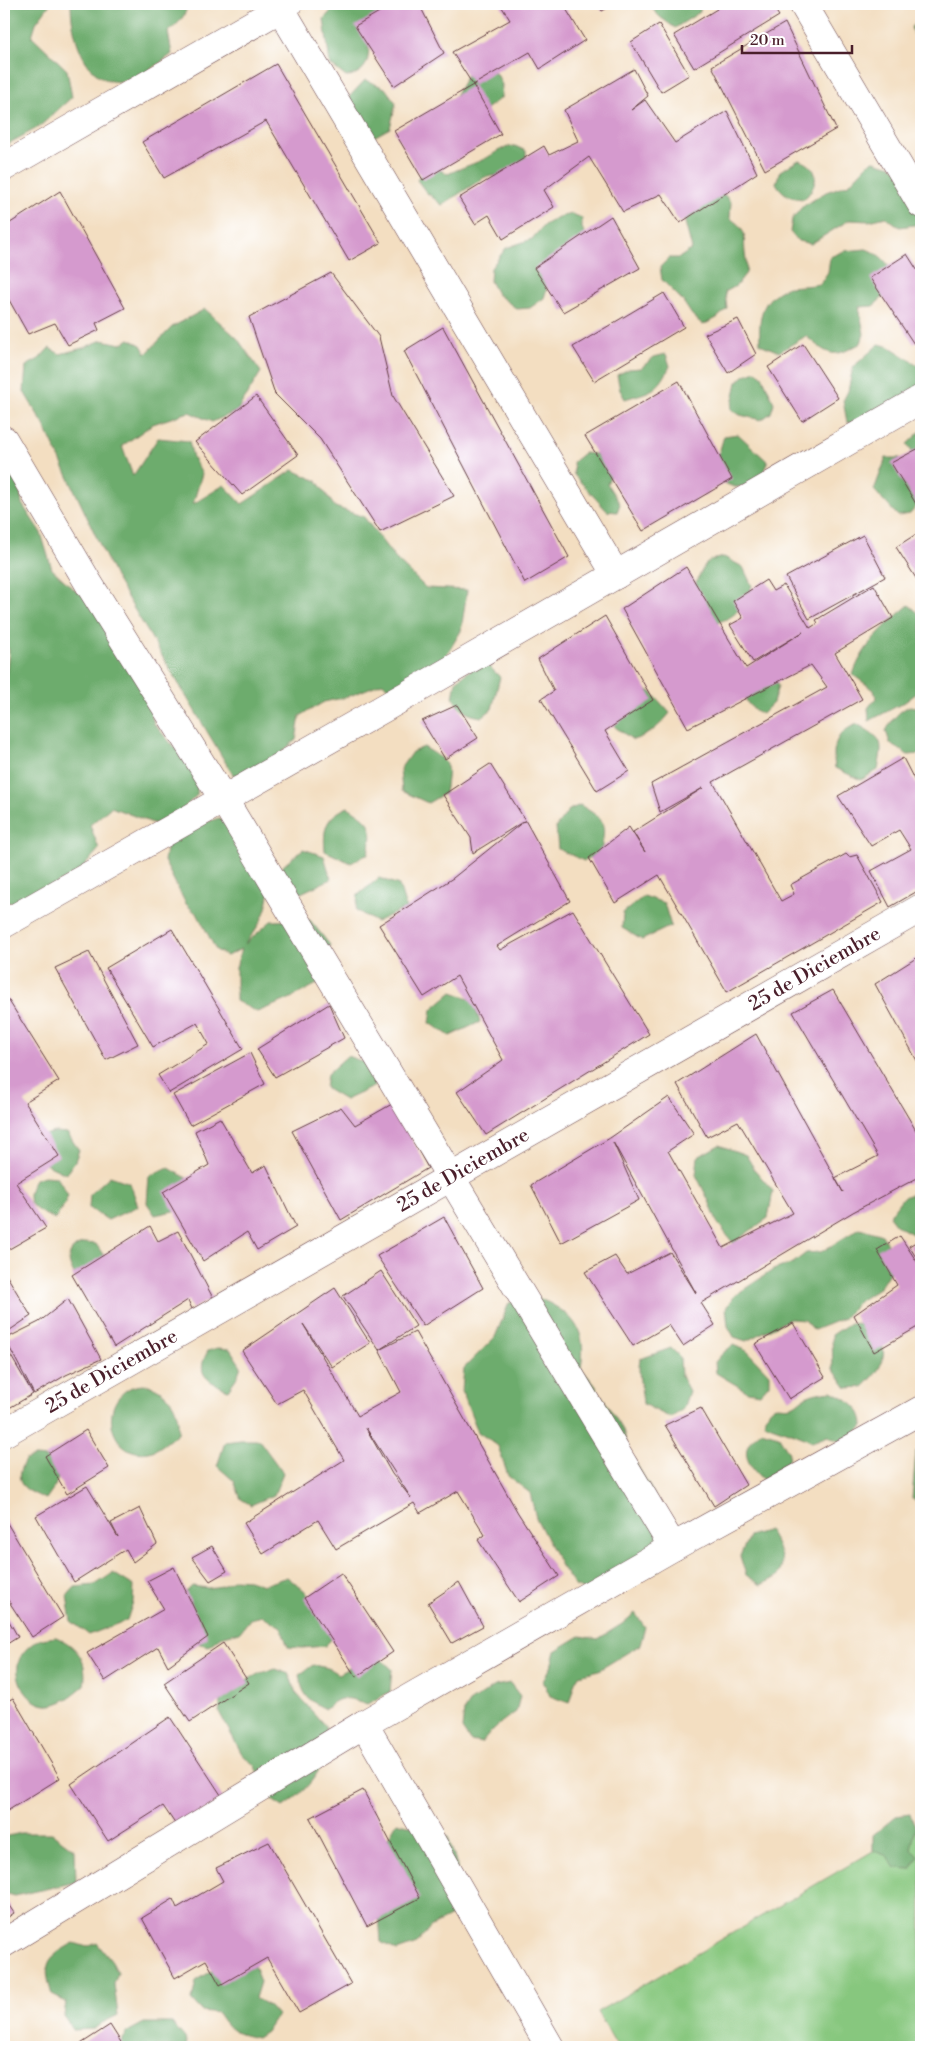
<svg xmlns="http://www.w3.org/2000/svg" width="925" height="2051" font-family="'Libre Bodoni',serif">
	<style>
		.green { fill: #87c77e; stroke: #687354 }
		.forest { fill: #6dac6d; stroke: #5c664c }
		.building { fill: #d59ace; fill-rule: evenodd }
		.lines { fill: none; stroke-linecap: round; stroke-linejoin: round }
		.street-casing { stroke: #633c42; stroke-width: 29 }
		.street { stroke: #fff; stroke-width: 28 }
		.labels { text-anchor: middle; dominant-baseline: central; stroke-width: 4; stroke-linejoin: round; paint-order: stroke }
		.street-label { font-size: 20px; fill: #4a1f2b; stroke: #fff }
	</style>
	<rect width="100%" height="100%" fill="#fff"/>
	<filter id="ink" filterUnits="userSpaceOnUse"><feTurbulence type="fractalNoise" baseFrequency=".02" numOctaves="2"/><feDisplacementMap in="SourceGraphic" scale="10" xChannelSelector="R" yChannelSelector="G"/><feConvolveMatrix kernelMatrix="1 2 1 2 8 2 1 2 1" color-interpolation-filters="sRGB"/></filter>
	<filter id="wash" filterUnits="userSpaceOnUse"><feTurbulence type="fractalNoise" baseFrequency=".0096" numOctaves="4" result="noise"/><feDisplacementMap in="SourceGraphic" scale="20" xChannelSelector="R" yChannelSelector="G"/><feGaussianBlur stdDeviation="1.12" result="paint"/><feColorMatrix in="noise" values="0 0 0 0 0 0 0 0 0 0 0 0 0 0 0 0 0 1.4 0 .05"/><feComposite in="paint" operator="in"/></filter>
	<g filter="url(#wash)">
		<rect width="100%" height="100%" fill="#f3dec1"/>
		<path class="green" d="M 921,1823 L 921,2047 L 618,2047 L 597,2012 Z"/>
		<path class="forest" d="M 4,4 L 50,4 L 36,23 L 32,36 L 67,70 L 72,97 L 39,127 L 4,146 Z
			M 71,4 L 187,4 C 187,16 177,25 168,32 L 172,54 C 158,65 142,77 124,81 C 85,88 71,33 71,4 Z
			M 337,4 L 406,4 L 401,14 L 369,32 C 368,55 373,71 346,77 L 330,64 L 324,19 Z
			M 656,4 L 700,4 L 700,12 L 675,28 L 660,17 L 653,10 Z
			M 921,19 L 921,57 L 911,27 Z
			M 478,67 L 497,74 L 502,85 L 501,98 L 477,115 L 455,96 L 469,71 Z
			M 365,80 L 385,88 L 396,103 L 390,128 L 372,138 L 351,109 L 349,97 Z
			M 515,146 L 526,151 L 526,163 L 512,173 L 485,177 L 442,205 L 426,192 L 417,180 L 425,169 L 432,166 L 448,174 C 460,168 471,165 482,160 C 496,154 497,148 515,146 Z
			M 799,160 C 822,167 818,186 804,199 C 790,198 783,195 776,183 L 780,171 Z
			M 874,161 L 892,166 L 921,183 L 921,224 L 900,227 L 886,217 L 869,221 L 849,220 L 811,244 L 798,241 L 790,232 L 792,219 L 802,207 L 826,192 L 849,184 L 869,163 Z
			M 719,189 L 731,202 L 730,218 C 749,232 743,233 745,253 C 746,260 747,266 746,273 L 736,286 L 725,292 L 727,309 L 717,318 L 703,325 L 692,315 L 682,300 L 662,280 L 660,267 L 669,258 L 679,258 L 692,249 L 682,211 Z
			M 572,214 L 582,218 L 582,228 L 588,239 L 551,275 L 544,298 L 530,308 L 517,309 L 497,294 L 490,281 L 491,268 L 506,248 L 532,239 L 544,225 L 558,217 Z
			M 866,249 C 885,256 894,268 894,288 L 873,306 L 859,307 L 864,334 L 861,343 C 833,359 829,356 806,336 L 779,352 L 760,344 C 759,323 759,304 778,292 C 782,290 785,287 789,287 C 799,286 809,286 820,284 L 828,272 L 830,257 L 844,251 Z
			M 205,309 L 237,338 L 261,372 L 237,411 L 212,422 L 189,412 L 153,424 L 122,446 L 133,476 L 158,438 L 189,441 L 193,458 L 202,474 L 193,504 L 224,485 L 242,504 L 293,470 L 317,481 L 335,507 L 364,517 L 395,558 L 426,588 L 467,590 L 461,631 L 430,682 L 404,697 L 382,683 L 347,697 L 324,702 L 300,716 L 296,740 L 260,771 L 233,775 L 115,577 L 44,425 L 24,392 L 26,366 L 39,359 L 49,348 L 60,354 L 83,348 L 102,340 L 121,344 L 129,339 L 141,345 L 146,354 L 172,327 Z
			M 879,344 L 890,347 L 921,367 L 921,389 L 860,426 L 847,422 L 843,401 L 848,391 L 853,367 Z
			M 666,354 L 670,366 C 658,392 651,391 625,399 L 620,390 L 617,375 L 629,369 L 641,368 L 654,357 Z
			M 756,371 L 762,375 L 774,403 L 771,413 L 761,420 L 740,415 L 731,409 L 737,382 L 745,375 Z
			M 921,431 L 921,466 L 907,444 Z
			M 738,434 L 768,462 C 765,475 751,488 735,487 C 730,486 725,483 720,481 L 715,467 L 724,436 Z
			M 4,447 L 15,459 L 22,504 L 41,533 L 52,569 L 77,592 L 107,605 L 137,666 L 154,724 L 198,774 L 197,795 L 177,815 L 155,824 L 111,807 L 90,825 L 99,849 L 80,871 L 21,903 L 4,902 L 4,695 L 9,650 L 4,643 Z
			M 584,453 L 603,455 L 612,472 L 607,484 L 620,504 L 617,512 L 607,511 L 574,475 L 573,462 Z
			M 886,458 L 900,458 C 922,475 921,474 921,501 L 910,514 L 898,516 L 874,490 Z
			M 724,557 L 743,567 L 752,586 C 738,611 738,619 708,624 L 691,593 L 704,566 L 711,560 Z
			M 909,605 L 921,615 L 921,690 L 905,702 L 869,721 L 868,708 L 876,698 L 874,690 L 853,675 C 862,646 886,624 909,605 Z
			M 483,660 L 500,677 L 492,709 L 482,717 C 467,715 461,711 453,698 L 456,681 Z
			M 759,661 L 767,667 L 778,686 L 773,703 L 762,714 C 738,702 745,691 746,668 Z
			M 645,689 L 651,692 L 670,713 C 659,727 649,735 633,740 L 615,727 L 618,708 Z
			M 910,706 L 921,708 L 921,754 L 908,755 L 890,743 L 886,731 C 892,720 898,711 910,706 Z
			M 857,724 C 885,740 883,741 878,770 L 861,780 L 835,768 C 832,746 835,733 857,724 Z
			M 424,747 C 452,764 449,764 445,793 L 428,803 L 402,791 L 400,769 L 412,752 Z
			M 580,805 C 606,820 606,823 601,851 L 584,861 L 558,849 L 556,827 L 569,810 Z
			M 348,807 C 375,824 373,825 368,854 L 351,863 L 325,851 C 323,829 325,817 348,807 Z
			M 219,818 L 233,824 L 271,877 C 268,910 265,918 245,944 L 271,921 L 310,920 L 330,945 L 319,983 L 287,1000 L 257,1012 L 236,1001 L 236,968 L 241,949 L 227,956 L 216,950 L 198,915 L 186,904 L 164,861 L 167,843 L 204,823 Z
			M 303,849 L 324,856 L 331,879 L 301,893 L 281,881 L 283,866 Z
			M 379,878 L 399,885 L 406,908 L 376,922 L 356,910 L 358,895 Z
			M 644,896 L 664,903 L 671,926 L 642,940 L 622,928 L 623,913 Z
			M 452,992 L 472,999 L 480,1022 L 450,1036 L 430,1023 L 432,1009 Z
			M 347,1056 L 367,1063 L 375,1086 L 345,1100 L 325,1088 L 327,1074 Z
			M 54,1132 L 67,1133 L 79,1150 L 75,1161 L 66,1174 L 45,1164 L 45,1135 Z
			M 719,1145 L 746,1155 L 755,1170 L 773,1191 L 768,1218 L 733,1243 L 717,1222 L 709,1201 L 696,1175 L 698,1157 Z
			M 169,1168 L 190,1180 L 178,1210 L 155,1215 L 147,1203 L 149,1176 Z
			M 44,1176 L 57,1177 L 68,1195 L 64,1205 L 55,1219 C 35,1210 20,1204 35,1179 Z
			M 110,1176 L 130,1183 L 138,1206 L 108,1220 L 89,1208 L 90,1194 Z
			M 914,1194 L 921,1196 L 921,1232 L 914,1235 L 896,1225 L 889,1216 L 903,1197 Z
			M 860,1228 L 882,1235 L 891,1251 L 892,1268 L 880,1287 L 858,1302 L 844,1318 L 814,1330 L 805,1320 L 790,1319 L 746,1341 L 734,1337 L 728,1326 L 726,1308 L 734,1296 L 773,1270 L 793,1263 L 806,1253 L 821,1252 Z
			M 84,1243 L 96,1244 L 108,1262 L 75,1276 C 66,1261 66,1249 84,1243 Z
			M 536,1297 C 572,1312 588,1328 581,1368 L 595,1385 L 623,1430 L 629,1451 L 657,1499 L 677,1524 L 659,1570 L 605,1598 L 575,1586 L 561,1566 L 536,1518 L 530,1493 L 508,1476 L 498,1446 L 478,1432 L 462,1391 L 464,1368 L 495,1337 L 509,1303 Z
			M 850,1323 L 869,1324 C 892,1348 886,1366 863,1387 L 847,1388 L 833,1369 L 832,1335 Z
			M 733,1345 L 747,1351 L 769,1374 L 769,1384 L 760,1394 L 748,1392 L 716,1373 L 715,1362 L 723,1353 Z
			M 217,1348 L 230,1349 L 241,1366 L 237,1377 L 228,1390 C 208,1381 194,1375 208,1351 Z
			M 671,1348 L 680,1357 L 681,1376 L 689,1391 L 683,1409 L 671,1418 L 643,1404 C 642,1389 637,1373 640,1359 Z
			M 149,1385 C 171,1393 180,1410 178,1433 C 170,1439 159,1450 149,1452 C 111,1459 97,1405 130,1388 C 135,1385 144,1385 149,1385 Z
			M 832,1391 C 847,1399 863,1407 863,1426 L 854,1435 L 840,1442 L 828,1436 L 812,1442 C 796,1433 780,1430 764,1423 C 772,1396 780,1411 794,1405 C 798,1403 801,1399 804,1398 C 813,1393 822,1392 832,1391 Z
			M 761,1431 L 779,1436 L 789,1453 L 786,1475 L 769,1485 C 759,1476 741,1461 748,1445 C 750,1440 757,1435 761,1431 Z
			M 241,1440 L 259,1440 L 283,1473 L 274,1495 L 251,1505 L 241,1499 L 234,1481 L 217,1466 L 225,1442 Z
			M 916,1451 L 921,1451 L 921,1502 L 912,1499 Z
			M 35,1457 L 47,1458 L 59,1475 L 55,1486 L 46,1499 C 25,1490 11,1484 25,1460 Z
			M 769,1530 C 775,1542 788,1561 778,1575 C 775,1579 766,1582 761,1585 L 746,1575 L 740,1556 L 749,1536 Z
			M 113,1573 L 134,1586 L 133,1602 L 127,1620 L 89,1635 L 71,1621 L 67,1596 L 75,1587 L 95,1585 Z
			M 287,1577 L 304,1590 L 337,1633 L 325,1646 L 302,1648 L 288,1647 L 281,1627 L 263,1616 L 250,1619 L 240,1632 L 220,1637 L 209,1646 L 188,1641 L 173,1606 L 192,1586 L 208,1588 L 222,1586 L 234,1579 L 249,1580 L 263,1585 Z
			M 635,1613 L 645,1627 L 640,1645 L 599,1670 L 579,1675 L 575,1682 L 569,1703 L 550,1696 L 543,1681 L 551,1667 L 555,1651 L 580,1636 L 598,1639 L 622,1624 Z
			M 56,1637 C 79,1647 88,1662 84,1686 C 76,1692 68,1700 58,1703 C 36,1713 15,1687 18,1665 C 19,1655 29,1645 37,1641 C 42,1638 50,1638 56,1637 Z
			M 375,1654 L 392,1669 L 390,1692 L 367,1704 C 349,1698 340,1694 326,1709 C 307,1700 303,1695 299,1675 L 313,1665 L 328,1668 L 338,1674 Z
			M 275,1669 L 289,1674 L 296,1693 L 326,1727 C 326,1736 327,1746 325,1755 C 319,1777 301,1795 283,1807 L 272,1800 L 254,1765 L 242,1754 L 219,1712 L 223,1693 L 260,1673 Z
			M 510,1683 L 520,1696 L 516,1712 C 502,1721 492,1729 482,1743 L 470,1741 L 462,1729 L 464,1711 L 469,1703 L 495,1686 Z
			M 910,1814 L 916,1827 L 911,1849 L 919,1856 L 911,1869 L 895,1868 L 887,1856 L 873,1850 L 873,1835 L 896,1816 Z
			M 397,1822 L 448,1836 L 457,1866 L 459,1912 L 430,1927 L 417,1944 L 397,1951 L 381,1942 L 379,1914 L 384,1845 Z
			M 21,1833 L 52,1833 L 75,1850 L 76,1882 L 15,1896 L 4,1893 L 4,1837 Z
			M 74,1943 L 87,1947 L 97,1943 L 112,1962 L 118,1973 L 114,1984 L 118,2015 L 102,2023 L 94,2029 L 73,2030 L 64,2016 L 66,2002 L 52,1995 C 43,1964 45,1958 74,1943 Z
			M 254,1965 L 260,1982 L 255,1998 L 269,2006 L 277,2015 L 266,2032 L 257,2038 C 235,2033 231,2033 218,2013 L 202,2011 L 192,2000 L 196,1981 L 218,1967 Z
			M 144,2023 L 172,2023 L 185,2038 L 187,2047 L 117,2047 L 129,2031 Z"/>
		<g id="blocks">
			<path class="building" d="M 393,4 L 419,4 L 444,53 L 394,86 L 355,26 Z
				M 500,4 L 563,4 L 585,40 L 540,69 L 530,52 L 473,85 L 501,134 L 423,180 L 394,131 L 473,85 L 452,52 L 510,20 Z
				M 597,4 L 615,4 L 602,11 Z
				M 714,4 L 771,4 L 779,16 L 694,68 L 674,35 L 717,9 Z
				M 785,23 L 836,129 L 765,170 L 712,66 Z
				M 659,24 L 689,75 L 661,92 L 631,42 Z
				M 276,64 L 381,243 L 349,261 L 266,121 L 164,178 L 142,142 Z
				M 634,69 L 648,96 L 631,110 L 645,100 L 675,143 L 727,111 L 757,173 L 680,223 L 661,194 L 623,212 L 589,157 L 544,190 L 554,207 L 503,239 L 489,215 L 475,224 L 459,198 L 544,146 L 549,155 L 578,141 L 564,110 Z
				M 60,191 L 125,308 L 96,323 L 99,330 L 68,345 L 55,323 L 28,334 L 4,291 L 4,227 Z
				M 611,216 L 640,268 L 563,312 L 534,268 Z
				M 907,254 L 921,276 L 921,339 L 914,344 L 870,278 Z
				M 331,273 L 379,337 L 393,396 L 454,496 L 380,532 L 320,439 L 275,394 L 249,317 Z
				M 664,293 L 684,327 L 594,381 L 573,347 Z
				M 738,319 L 756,354 L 728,373 L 705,334 Z
				M 443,327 L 569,557 L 525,583 L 404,351 Z
				M 803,344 L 838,398 L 802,421 L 768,367 Z
				M 679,381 L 732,479 L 643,531 L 585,436 Z
				M 256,396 L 298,455 L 242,495 L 195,442 Z
				M 921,447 L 921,512 L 891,463 Z
				M 921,531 L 921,586 L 896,547 Z
				M 863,535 L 885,577 L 809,619 L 786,577 Z
				M 686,567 L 746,668 L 803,632 L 753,662 L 730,625 L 743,618 L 733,601 L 766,580 L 773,591 L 784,585 L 810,628 L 818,623 L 816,620 L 874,585 L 893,618 L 835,653 L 862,699 L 713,782 L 781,901 L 794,894 L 790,885 L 846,854 L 849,857 L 857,855 L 883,902 L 727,992 L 659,875 L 615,903 L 589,858 L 629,827 L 645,852 L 633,832 L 703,788 L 660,812 L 651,784 L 827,687 L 811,665 L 688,728 L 622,609 Z
				M 605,616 L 653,700 L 605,731 L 629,771 L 597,791 L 541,699 L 554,691 L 538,659 Z
				M 457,705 L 478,738 L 445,759 L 422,721 Z
				M 903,758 L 921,793 L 921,889 L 890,907 L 871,871 L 911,849 L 899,830 L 871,846 L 838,796 Z
				M 490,764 L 525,820 L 570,901 L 497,946 L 500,950 L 573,910 L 649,1034 L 486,1135 L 457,1092 L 503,1060 L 457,976 L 424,997 L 379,925 L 453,878 L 524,821 L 473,853 L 471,838 L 443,795 Z
				M 172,929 L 243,1049 L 169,1093 L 158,1075 L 209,1044 L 197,1023 L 153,1047 L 106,968 Z
				M 89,952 L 138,1044 L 106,1060 L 55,968 Z
				M 921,955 L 921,1068 L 875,984 Z
				M 833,990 L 921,1139 L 921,1176 L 853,1212 L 701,1303 L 715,1325 L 683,1346 L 669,1325 L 633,1346 L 585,1272 L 615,1256 L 627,1274 L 670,1252 L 696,1293 L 613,1142 L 639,1200 L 561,1243 L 531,1185 L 610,1138 L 669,1097 L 694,1134 L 668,1151 L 723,1248 L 793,1213 L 738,1121 L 707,1137 L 677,1084 L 756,1034 L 843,1192 L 835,1178 L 878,1156 L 793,1012 Z
				M 4,993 L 59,1081 L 25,1102 L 59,1156 L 16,1183 L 46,1228 L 4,1252 Z
				M 329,1004 L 344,1038 L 275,1077 L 257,1049 Z
				M 250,1053 L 265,1084 L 190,1125 L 173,1095 Z
				M 392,1104 L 428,1168 L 341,1220 L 292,1131 L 341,1107 L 355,1125 Z
				M 220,1118 L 252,1173 L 266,1165 L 296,1227 L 257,1250 L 247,1232 L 203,1261 L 163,1192 L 209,1165 L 195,1131 Z
				M 444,1217 L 483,1288 L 423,1326 L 377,1256 Z
				M 150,1226 L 158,1241 L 178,1231 L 213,1298 L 192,1309 L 188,1300 L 114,1347 L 72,1275 Z
				M 900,1236 L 921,1268 L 921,1325 L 874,1352 L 854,1315 L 897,1285 L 877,1250 Z
				M 921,1239 L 921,1265 L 909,1246 Z
				M 4,1271 L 31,1316 L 4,1334 Z
				M 381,1271 L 416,1326 L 379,1350 L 415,1332 L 518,1513 L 559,1576 L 519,1602 L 478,1540 L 485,1535 L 458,1491 L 420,1513 L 414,1503 L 336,1549 L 318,1520 L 263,1554 L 244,1523 L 344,1460 L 303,1390 L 277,1404 L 242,1351 L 335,1288 L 370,1343 L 332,1367 L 303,1324 L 358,1416 L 401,1392 L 379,1350 L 343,1296 ZM 366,1428 L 411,1498 L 392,1474 Z
				M 68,1299 L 101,1359 L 66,1375 L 34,1394 L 5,1339 L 39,1322 Z
				M 793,1323 L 825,1377 L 789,1399 L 755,1344 Z
				M 4,1344 L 33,1394 L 4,1411 Z
				M 701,1408 L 746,1485 L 714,1506 L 665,1425 Z
				M 86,1430 L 109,1468 L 67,1494 L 45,1456 Z
				M 87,1486 L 118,1537 L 111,1523 L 140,1508 L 157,1544 L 133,1562 L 126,1549 L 74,1582 L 36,1516 Z
				M 4,1518 L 63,1617 L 32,1637 L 4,1594 Z
				M 212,1546 L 227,1571 L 210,1581 L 192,1557 Z
				M 174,1567 L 208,1637 L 168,1666 L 158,1647 L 105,1681 L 87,1653 L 164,1609 L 147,1581 Z
				M 341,1573 L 393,1652 L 356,1677 L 304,1598 Z
				M 459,1582 L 483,1626 L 452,1643 L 428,1603 Z
				M 4,1612 L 18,1637 L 4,1646 Z
				M 223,1643 L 249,1683 L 190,1722 L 164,1683 Z
				M 13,1698 L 60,1778 L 4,1813 L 4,1754 L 7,1753 L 4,1748 L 4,1703 Z
				M 170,1717 L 223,1798 L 178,1828 L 163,1806 L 108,1841 L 71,1784 Z
				M 363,1790 L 420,1898 L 367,1926 L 310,1818 Z
				M 269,1842 L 351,1984 L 299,2013 L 267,1958 L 220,1985 L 206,1960 L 175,1978 L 142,1918 L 173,1899 L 177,1908 L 223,1881 L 216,1868 Z
				M 4,1898 L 14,1913 L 4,1920 Z
				M 110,2025 L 124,2047 L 76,2047 Z"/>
		</g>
	</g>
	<g filter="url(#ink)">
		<use href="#blocks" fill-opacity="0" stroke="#633c42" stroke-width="1"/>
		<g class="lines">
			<g class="street-casing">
				<g id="street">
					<path d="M 278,4 L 616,575"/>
					<path d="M 803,4 L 921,204"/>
					<path d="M 4,167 L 288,4"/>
					<path d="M 4,440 L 89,584 L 224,800 L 673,1547"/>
					<path d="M 4,924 L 430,682 L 921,399"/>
					<path id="s1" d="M 4,1433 L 921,908"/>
					<path d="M 364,1724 L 550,2047"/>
					<path d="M 4,1943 L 364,1724 L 673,1547 L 921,1410"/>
				</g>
			</g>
			<use href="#street" class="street"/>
		</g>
	</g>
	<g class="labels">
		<g class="street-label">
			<text stroke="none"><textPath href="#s1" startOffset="934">25 de Diciembre</textPath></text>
			<text stroke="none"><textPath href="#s1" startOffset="529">25 de Diciembre</textPath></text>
			<text stroke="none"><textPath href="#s1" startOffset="124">25 de Diciembre</textPath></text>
		</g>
	</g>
	<rect width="925" height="2051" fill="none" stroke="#fff" stroke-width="20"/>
	<path d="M742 45v8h110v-8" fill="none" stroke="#4a1f2b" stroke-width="2.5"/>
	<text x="750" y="45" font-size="15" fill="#4a1f2b" stroke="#ffffff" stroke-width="4" paint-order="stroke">20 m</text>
</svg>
